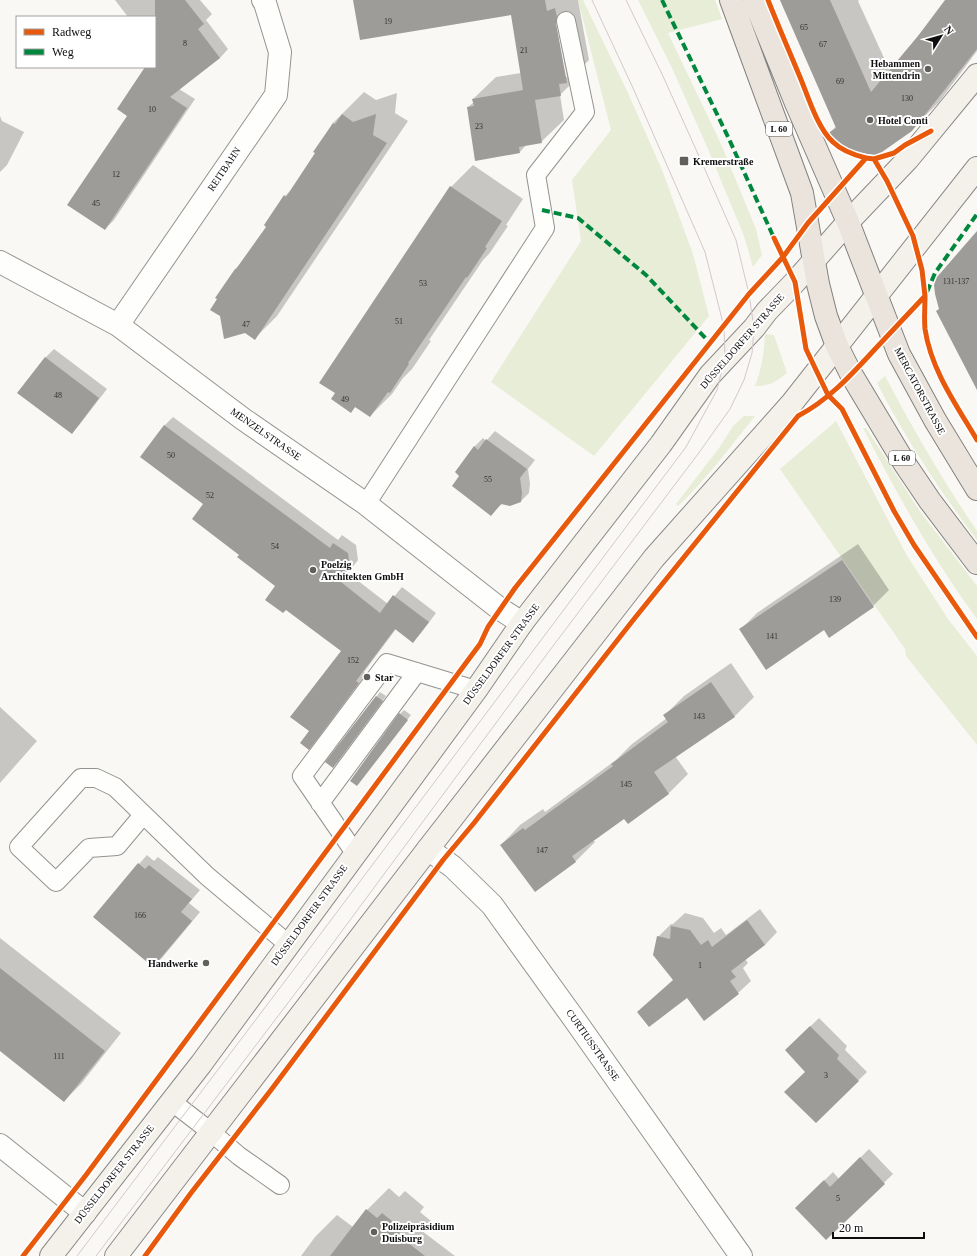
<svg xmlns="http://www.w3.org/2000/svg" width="977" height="1256" font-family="'Times New Roman',serif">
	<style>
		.green { fill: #e7edd6 }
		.shadow { fill: #0003; fill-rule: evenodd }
		.building { fill: #9e9c99 }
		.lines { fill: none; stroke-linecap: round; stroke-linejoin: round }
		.service-casing { stroke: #949392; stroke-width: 20 }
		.minor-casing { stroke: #949392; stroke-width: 24 }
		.secondary-casing { stroke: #8b8a88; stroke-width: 24 }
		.primary-casing { stroke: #82817f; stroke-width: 24 }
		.service { stroke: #fefefd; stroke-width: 18 }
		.minor { stroke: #fefefd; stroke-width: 22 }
		.secondary { stroke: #f4f1eb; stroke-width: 22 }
		.primary { stroke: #eae4dc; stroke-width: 22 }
		.tram { stroke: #d5c7ca; stroke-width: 1 }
		.quiet { stroke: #00873e; stroke-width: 4; stroke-dasharray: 8 4; stroke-linecap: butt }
		.cycleway-casing { stroke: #fff; stroke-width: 8 }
		.cycleway { stroke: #e8590c; stroke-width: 5 }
		.poi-dot { fill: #61605e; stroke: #fff; stroke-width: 1.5 }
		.labels { text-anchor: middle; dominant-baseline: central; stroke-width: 4; stroke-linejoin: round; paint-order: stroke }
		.number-label { font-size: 8px; fill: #323231 }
		.shield { fill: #fff; stroke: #565656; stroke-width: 1 }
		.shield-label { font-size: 9px; font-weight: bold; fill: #0e0e0e }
		.poi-label { font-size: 10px; font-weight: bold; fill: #0e0e0e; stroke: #fff; text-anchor: start }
		.street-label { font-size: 10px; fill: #0e0e0e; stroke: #fff }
	</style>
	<rect width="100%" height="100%" fill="#faf8f4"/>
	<path class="green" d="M 578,0 L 583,0 L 627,91 L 662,170 L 693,254 L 709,316 L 594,456 L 491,382 L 581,241 L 572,180 L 611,130 Z
		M 638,0 L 715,0 L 722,19 L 668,33 L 721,144 L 756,229 L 762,255 L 753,267 L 744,236 L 708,149 L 672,68 Z
		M 765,334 L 774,335 L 787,373 C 775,382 771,386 755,386 C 762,369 764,352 765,334 Z
		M 885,376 C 913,429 943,481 977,531 L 977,540 C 939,490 906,439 877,383 Z
		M 744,416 L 755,416 C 730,447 707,479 678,506 L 676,504 L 719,448 L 733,426 Z
		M 836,421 L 906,554 L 948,619 L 977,656 L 977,745 L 906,656 L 905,649 L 780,469 Z
		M 863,428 L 866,428 L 919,510 L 977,586 L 977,619 C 933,559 897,494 863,428 Z"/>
	<path class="shadow" d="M 115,0 L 200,0 L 212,14 L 206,20 L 228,49 L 220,58 L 179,89 L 195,99 L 114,220 L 105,229 L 128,115 L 145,67 L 155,67 L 155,17 L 128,17 Z
		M 354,0 L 578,0 L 589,60 L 582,67 L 582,73 L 560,95 L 564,120 L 541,142 L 527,144 L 520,152 L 468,107 L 474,102 L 473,99 L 496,77 L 521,73 L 512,14 ZM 554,18 L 556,18 L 567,77 L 565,77 Z
		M 780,0 L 859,0 L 858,1 L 890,71 L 947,0 L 977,0 L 977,51 L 939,102 L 911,130 L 830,133 L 836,126 Z
		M 364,92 L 376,100 L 397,93 L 395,113 L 408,121 L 277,316 L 254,339 L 235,269 L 242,263 L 267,226 L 285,196 L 293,188 L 316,153 L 333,123 Z
		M 0,116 L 2,121 L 24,132 L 7,165 L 0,172 Z
		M 473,165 L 523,199 L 506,225 L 508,226 L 489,254 L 483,260 L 429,340 L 431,341 L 412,369 L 403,378 L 392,394 L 370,416 L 356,406 L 351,411 L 451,187 Z
		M 54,349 L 107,389 L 80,424 L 72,433 L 45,358 Z
		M 173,417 L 338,540 L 342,535 L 356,545 L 358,560 L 348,573 L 388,604 L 402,587 L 436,613 L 421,633 L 413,641 L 396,629 L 364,672 L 366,674 L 317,740 L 308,748 L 310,731 L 342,651 L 276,585 L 241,554 L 204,504 L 141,457 L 165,425 Z
		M 495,431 L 535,460 L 528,469 L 530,484 L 529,493 L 520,502 L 502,504 L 491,514 L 460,476 L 474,447 L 483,438 L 486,441 Z
		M 858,544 L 889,590 L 873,606 L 824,629 L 740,630 L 757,613 Z
		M 731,663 L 754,697 L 735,716 L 675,756 L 688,774 L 669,793 L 628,822 L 625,817 L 593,840 L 595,842 L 576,861 L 535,890 L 501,845 L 520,825 L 543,809 L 545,812 L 616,760 L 632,744 L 667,718 L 665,715 L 684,696 Z
		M 380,692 L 386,696 L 337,763 L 327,762 Z
		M 0,707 L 37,741 L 0,783 Z
		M 404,710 L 411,715 L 357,785 L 400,714 Z
		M 147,855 L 154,861 L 158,857 L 200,890 L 189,903 L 200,912 L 162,958 L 153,966 L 139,864 Z
		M 760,909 L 777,932 L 765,945 L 745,959 L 748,963 L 743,968 L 751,981 L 738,993 L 687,997 L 638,1012 L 674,980 L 658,937 L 671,924 L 673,924 L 685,913 L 703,918 L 714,933 L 721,928 L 726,935 Z
		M 0,938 L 121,1033 L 81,1084 L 64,1101 L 0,1050 Z
		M 819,1018 L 847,1046 L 845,1050 L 867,1072 L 816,1122 L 806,1072 L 786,1050 Z
		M 869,1149 L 893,1174 L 826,1239 L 796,1208 L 833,1172 L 839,1179 Z
		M 389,1188 L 399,1197 L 405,1191 L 424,1207 L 420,1212 L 431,1221 L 422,1231 L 455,1256 L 301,1256 L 315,1237 L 337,1215 L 353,1227 L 367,1210 Z"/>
	<path class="building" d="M 155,0 L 185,0 L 204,24 L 198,29 L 220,58 L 170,97 L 187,108 L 105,230 L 67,205 L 127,116 L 117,109 L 145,67 L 155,67 Z
		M 353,0 L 545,0 L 547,11 L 555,8 L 557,17 L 556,23 L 567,83 L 559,84 L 561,96 L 535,100 L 542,143 L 519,147 L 520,153 L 475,161 L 467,107 L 474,106 L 472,99 L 523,90 L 511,15 L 360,40 Z
		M 780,0 L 830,0 L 871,92 L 918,36 L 945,0 L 977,0 L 977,49 L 912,131 L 882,152 L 875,155 L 860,153 L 851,150 L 842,145 L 828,133 L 836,128 Z
		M 342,114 L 353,122 L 376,114 L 373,135 L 387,143 L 255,340 L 245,333 L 224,339 L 220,316 L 210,310 L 217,299 L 215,298 L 235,269 L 236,269 L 266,227 L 264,225 L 284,195 L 286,197 L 315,153 L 313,152 L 333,123 L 335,124 Z
		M 450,186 L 502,221 L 485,247 L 487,248 L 467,278 L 466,277 L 408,363 L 409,364 L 390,393 L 388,392 L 370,417 L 355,407 L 351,413 L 331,399 L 335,393 L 319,383 Z
		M 977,231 L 977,390 L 936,311 L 939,309 L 935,294 L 934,285 L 937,277 Z
		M 45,357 L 99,398 L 72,434 L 17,393 Z
		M 164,425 L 330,548 L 333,543 L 348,553 L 350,569 L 341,582 L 380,613 L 393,595 L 429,622 L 413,643 L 395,629 L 356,681 L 359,683 L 309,750 L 300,743 L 309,731 L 290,717 L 341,651 L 286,610 L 283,613 L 265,600 L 275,586 L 237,557 L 239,555 L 192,519 L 203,504 L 140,457 Z
		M 486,439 L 527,469 L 520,478 L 522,493 L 521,502 L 510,506 L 501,504 L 491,516 L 452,486 L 459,476 L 455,472 L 474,446 L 478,450 Z
		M 842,560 L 874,607 L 829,638 L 824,630 L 766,670 L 739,629 Z
		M 711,682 L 735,717 L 654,772 L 669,794 L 628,824 L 624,819 L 599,837 L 572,856 L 576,862 L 535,892 L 500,845 L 523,828 L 525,830 L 613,766 L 611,764 L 668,722 L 663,715 Z
		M 376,696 L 383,701 L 333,768 L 325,762 Z
		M 399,713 L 408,720 L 357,786 L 350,781 Z
		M 138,863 L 145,869 L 149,865 L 192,899 L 181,912 L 192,921 L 153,967 L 93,917 Z
		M 747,920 L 765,945 L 731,971 L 736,977 L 730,981 L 739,994 L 704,1021 L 687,998 L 649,1027 L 637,1012 L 673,980 L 653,955 L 657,936 L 670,939 L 671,926 L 690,930 L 701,945 L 708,940 L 712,947 Z
		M 0,968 L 105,1051 L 64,1102 L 0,1051 Z
		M 810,1026 L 839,1055 L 837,1059 L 859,1081 L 816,1123 L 784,1092 L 805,1072 L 785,1050 Z
		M 860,1157 L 885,1184 L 826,1240 L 795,1208 L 824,1180 L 830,1187 Z
		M 366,1209 L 377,1218 L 382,1213 L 402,1229 L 398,1235 L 425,1256 L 330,1256 Z"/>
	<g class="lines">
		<g class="service-casing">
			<path id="service" d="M 366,504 L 545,228 L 536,175 L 585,112 L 566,21
				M 320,803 L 417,672
				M 143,815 L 117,846 L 89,848 L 56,882 L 19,847 L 81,778 L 96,778 L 115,787 L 207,876 L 288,944
				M 355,853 L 302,776 L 387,663 L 476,690
				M 171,1101 L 211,1132 L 239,1156 L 280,1185"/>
		</g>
		<g class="minor-casing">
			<path id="minor" d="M 0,262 L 118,325 L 243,419 L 366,504 L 500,609 L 522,623
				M 118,325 L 276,95 L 280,52 L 265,3 L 263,0
				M 428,849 L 453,867 L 492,905 L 577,1023 L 741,1256
				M 0,1145 L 85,1213"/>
		</g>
		<g class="secondary-casing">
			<path id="secondary" d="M 51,1256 L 201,1064 L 476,690 L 522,623 L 661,444 L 710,375 L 754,328 L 767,311 L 795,282 L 848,222 L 908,159 L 977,75
				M 116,1256 L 428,849 L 654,558 L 792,403 L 977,168"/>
		</g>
		<g class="primary-casing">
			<path id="primary" d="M 731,0 L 802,193 L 818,284 L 826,316 L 837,346 L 851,374 L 905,464 L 930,501 L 977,563
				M 754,0 L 796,103 L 848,222 L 899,354 L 935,420 L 977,489"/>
		</g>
		<use href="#service" class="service"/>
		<use href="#minor" class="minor"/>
		<use href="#secondary" class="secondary"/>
		<use href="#primary" class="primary"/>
		<path class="tram" d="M 77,1256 L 307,952 L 686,447 L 717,390 L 725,358 L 724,327 L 705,252 L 633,88 L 592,0
			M 96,1256 L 319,962 L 550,650 L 698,454 L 730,409 L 744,380 L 752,353 L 754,328 L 749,294 L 736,240 L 698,154 L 662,74 L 626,0"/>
		<path class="quiet" d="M 662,0 L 729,139 L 774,238
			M 542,210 L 578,218 L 646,275 L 711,344
			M 927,292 L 935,273 L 977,214"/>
		<g class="cycleway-casing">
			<path id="cycleway" d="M 768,0 C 779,28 791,55 802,82 C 809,100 819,130 833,142 C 842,151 854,155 866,158
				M 874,159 L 894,153 L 905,145 L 931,131
				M 774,238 L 795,282 L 806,349 L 828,395 L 842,409 L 894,511 L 914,545 L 977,637
				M 925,296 C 925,307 924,319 925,329 C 931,370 957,406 977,440
				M 23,1256 L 86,1175 L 480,644 L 488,627 L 515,588 L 749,294 L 783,257 L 808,223 L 866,158 L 874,159 L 887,181 L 913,236 L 922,270 L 925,296 C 909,313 893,330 876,348 C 853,373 829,400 798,416 L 634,619 L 474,823 L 443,860 L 271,1090 L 191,1193 L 145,1256"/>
		</g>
		<use href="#cycleway" class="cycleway"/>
	</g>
	<g class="poi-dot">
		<circle cx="928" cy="69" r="4"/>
		<circle cx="870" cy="120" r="4"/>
		<rect x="679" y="156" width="10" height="10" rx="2"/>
		<circle cx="313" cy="570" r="4"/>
		<circle cx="367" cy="677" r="4"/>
		<circle cx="206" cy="963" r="4"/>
		<circle cx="374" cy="1232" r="4"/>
	</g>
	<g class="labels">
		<g class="number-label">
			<text x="388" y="21">19</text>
			<text x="804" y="27">65</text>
			<text x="185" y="43">8</text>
			<text x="823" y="44">67</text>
			<text x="524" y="50">21</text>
			<text x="840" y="81">69</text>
			<text x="907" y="98">130</text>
			<text x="152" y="109">10</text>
			<text x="479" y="126">23</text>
			<text x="116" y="174">12</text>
			<text x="96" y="203">45</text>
			<text x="956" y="281">131-137</text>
			<text x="423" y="283">53</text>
			<text x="399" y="321">51</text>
			<text x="246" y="324">47</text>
			<text x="58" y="395">48</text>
			<text x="345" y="399">49</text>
			<text x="171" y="455">50</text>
			<text x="488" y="479">55</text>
			<text x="210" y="495">52</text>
			<text x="275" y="546">54</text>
			<text x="835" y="599">139</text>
			<text x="772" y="636">141</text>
			<text x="353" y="660">152</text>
			<text x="699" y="716">143</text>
			<text x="626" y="784">145</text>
			<text x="542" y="850">147</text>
			<text x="140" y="915">166</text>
			<text x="700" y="965">1</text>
			<text x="59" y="1056">111</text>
			<text x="826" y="1075">3</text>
			<text x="838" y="1198">5</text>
		</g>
		<g class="shield">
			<rect x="766" y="122" width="26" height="14" rx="3"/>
			<rect x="889" y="451" width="26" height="14" rx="3"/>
		</g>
		<g class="shield-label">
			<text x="779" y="129">L 60</text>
			<text x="902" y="458">L 60</text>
		</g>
		<g class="poi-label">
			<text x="920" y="63" text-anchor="end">Hebammen<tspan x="920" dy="12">Mittendrin</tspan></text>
			<text x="878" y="120">Hotel Conti</text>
			<text x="693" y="161">Kremerstraße</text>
			<text x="321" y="564">Poelzig<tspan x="321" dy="12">Architekten GmbH</tspan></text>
			<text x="375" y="677">Star</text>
			<text x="198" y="963" text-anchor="end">Handwerke</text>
			<text x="382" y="1226">Polizeipräsidium<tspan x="382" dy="12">Duisburg</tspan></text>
		</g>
		<g class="street-label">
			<text transform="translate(224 169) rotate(-56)">REITBAHN</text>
			<text transform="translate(742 341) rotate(-49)">DÜSSELDORFER STRASSE</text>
			<text transform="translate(920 391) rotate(62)">MERCATORSTRASSE</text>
			<text transform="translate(266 434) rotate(35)">MENZELSTRASSE</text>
			<text transform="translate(501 654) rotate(-54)">DÜSSELDORFER STRASSE</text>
			<text transform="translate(309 915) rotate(-54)">DÜSSELDORFER STRASSE</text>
			<text transform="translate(593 1045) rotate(55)">CURTIUSSTRASSE</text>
			<text transform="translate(114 1174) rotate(-52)">DÜSSELDORFER STRASSE</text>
		</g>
	</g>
	<rect x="16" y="16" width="140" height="52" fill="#ffffff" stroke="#9f9f9f"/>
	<rect x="24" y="29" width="20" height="6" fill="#e8590c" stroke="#9f9f9f"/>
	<text x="52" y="36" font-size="12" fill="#0e0e0e">Radweg</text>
	<rect x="24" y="49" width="20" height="6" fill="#00873e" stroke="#9f9f9f"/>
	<text x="52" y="56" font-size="12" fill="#0e0e0e">Weg</text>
	<g transform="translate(941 36) rotate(53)" stroke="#ffffff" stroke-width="3" paint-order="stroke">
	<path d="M0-3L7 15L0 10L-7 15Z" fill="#0e0e0e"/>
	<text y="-6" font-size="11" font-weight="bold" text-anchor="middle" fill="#0e0e0e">N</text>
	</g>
	<path d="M833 1232v6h91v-6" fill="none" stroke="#0e0e0e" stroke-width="2"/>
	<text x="839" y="1232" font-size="12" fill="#0e0e0e" stroke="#ffffff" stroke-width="3" paint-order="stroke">20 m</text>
</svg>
